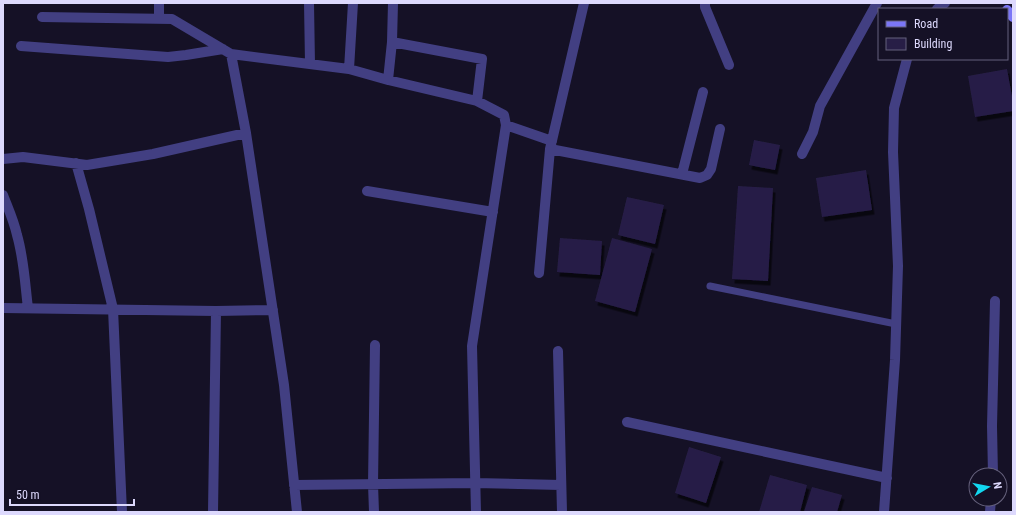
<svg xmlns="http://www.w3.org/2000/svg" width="1016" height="515" font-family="'Roboto Condensed',sans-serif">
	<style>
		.building { fill: #271e46; filter: url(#shadow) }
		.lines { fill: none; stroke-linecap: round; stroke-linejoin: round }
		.lane { stroke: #423f82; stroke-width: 7 }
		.street { stroke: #423f82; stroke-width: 10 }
		.secondary { stroke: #7b76f6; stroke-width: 10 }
	</style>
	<defs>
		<filter id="shadow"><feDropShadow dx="2.5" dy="4.5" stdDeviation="0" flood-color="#0009"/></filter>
	</defs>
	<rect width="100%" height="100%" fill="#151126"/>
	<path class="building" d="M 1007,69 L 1013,102 L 1013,111 L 975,117 L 968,76 Z
		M 754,140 L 780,145 L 775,170 L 749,165 Z
		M 866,170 L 872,210 L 822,217 L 816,178 Z
		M 738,186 L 773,188 L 768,281 L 732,279 Z
		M 627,197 L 664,205 L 655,244 L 618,235 Z
		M 560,238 L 602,241 L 600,275 L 557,272 Z
		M 612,238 L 652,249 L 635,312 L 595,301 Z
		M 689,447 L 721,457 L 706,503 L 675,493 Z
		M 770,475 L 807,485 L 800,512 L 759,512 Z
		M 812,487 L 842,495 L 837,512 L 804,512 Z"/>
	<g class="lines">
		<path class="lane" d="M 710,286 L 896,324"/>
		<path class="street" d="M 309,3 L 310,64
			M 705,3 L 705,7 L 729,65
			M 937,9 L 945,3
			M 42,17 L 172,19 L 231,54 L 349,69 L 388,80 L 477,101 L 504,115 L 506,125 L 472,346 L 476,512
			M 159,19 L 159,3
			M 392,42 L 482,59 L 477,101
			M 21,46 L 168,57 L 186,55 L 223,49
			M 231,54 L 246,133 L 284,385 L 297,512
			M 349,69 L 353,3
			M 388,80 L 392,42 L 393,3
			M 506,125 L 552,141
			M 550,149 L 700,178 L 707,175 L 711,169 L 720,129
			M 802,154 L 813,132 L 820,106 L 877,3
			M 3,159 L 23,157 L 87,165 L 153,154 L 246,133
			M 76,163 L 89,209 L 113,309 L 122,512
			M 682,174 L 703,92
			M 367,191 L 493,212
			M 3,195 C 8,208 14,221 17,235 C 24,259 25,284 28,308
			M 539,273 L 550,149 L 584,3
			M 3,308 L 216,311
			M 558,351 L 562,512
			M 627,422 L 887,478
			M 993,475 L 992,426 L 995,301
			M 294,485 L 475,483 L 561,485
			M 213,512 L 216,311 L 273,310
			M 374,512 L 373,484 L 375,345
			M 884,512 L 895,360 L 898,266 L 893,152 L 894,108 L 907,59
			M 990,512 L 991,499"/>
		<path class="secondary" d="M 1007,10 L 1013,17"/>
	</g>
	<rect width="1016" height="515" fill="none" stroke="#ddd9fd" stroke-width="8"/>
	<rect x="878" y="8" width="130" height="52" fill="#151126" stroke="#65617c"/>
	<rect x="886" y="21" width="20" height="6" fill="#7b76f6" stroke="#65617c"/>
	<text x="914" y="28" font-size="12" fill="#ddd9fd">Road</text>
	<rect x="886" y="38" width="20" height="12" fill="#271e46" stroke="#65617c"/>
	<text x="914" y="48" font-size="12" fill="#ddd9fd">Building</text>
	<g transform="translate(988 487) rotate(80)"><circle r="19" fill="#151126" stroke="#65617c"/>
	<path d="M0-3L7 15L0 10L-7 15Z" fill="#12d7f0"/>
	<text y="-6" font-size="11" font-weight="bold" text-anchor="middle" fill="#ddd9fd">N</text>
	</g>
	<path d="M10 499v6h124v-6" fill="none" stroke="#ddd9fd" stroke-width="2"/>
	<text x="16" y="499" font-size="12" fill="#ddd9fd" stroke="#151126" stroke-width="3" paint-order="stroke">50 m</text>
</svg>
